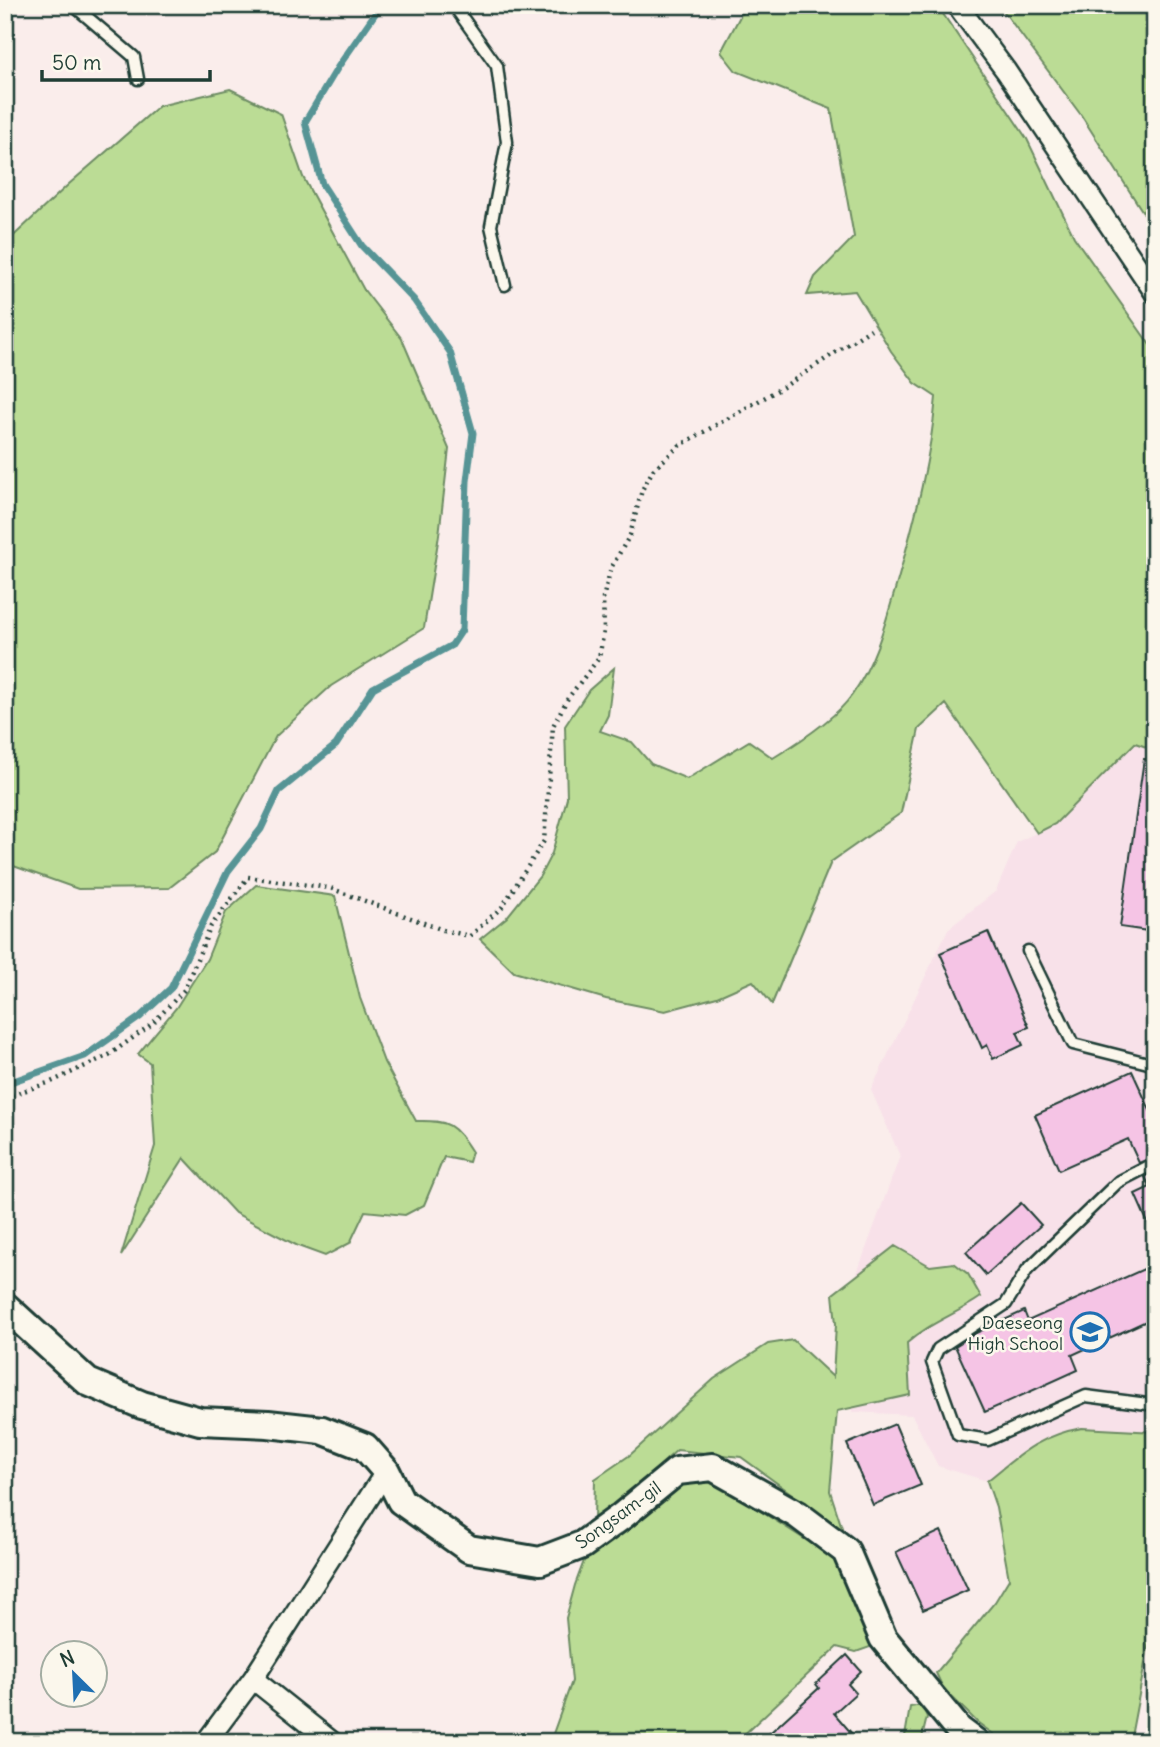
<svg xmlns="http://www.w3.org/2000/svg" width="1160" height="1747" font-family="Delius,sans-serif">
	<style>
		.built { fill: #f8e1e9 }
		.green { fill: #bbdc95; stroke: #6d8c64; stroke-width: 2 }
		.lines { fill: none; stroke-linecap: round; stroke-linejoin: round }
		.stream { stroke: #579495; stroke-width: 7 }
		.building { fill: #f5c4e5; stroke: #1f3d34; stroke-width: 2 }
		.lane-casing { stroke: #1f3d34; stroke-width: 15 }
		.street-casing { stroke: #1f3d34; stroke-width: 24 }
		.secondary-casing { stroke: #1f3d34; stroke-width: 32 }
		.path { stroke: #1f3d34; stroke-width: 4.5; stroke-dasharray: 2 5; stroke-linecap: butt }
		.lane { stroke: #fbf7ec; stroke-width: 10 }
		.street { stroke: #fbf7ec; stroke-width: 19 }
		.secondary { stroke: #fbf7ec; stroke-width: 26 }
		.labels { text-anchor: middle; dominant-baseline: central; stroke-width: 5; stroke-linejoin: round; paint-order: stroke }
		.poi-label { font-size: 18px; fill: #1f3d34; stroke: #fbf7ec; text-anchor: end }
		.street-label { font-size: 18px; fill: #1f3d34; stroke: #fbf7ec }
	</style>
	<rect width="100%" height="100%" fill="#faedeb"/>
	<filter id="ink" filterUnits="userSpaceOnUse"><feTurbulence type="fractalNoise" baseFrequency=".0143" numOctaves="2"/><feDisplacementMap in="SourceGraphic" scale="14" xChannelSelector="R" yChannelSelector="G"/><feConvolveMatrix kernelMatrix="1 2 1 2 8 2 1 2 1" color-interpolation-filters="sRGB"/></filter>
	<g filter="url(#ink)">
		<path class="built" d="M 1136,743 L 1155,750 L 1155,1450 L 1032,1445 L 987,1481 L 938,1466 L 912,1415 L 852,1412 L 846,1303 L 900,1156 L 871,1090 L 948,929 L 996,891 L 1017,842 L 1055,824 Z"/>
		<path class="green" d="M 746,5 L 937,5 L 1027,139 L 1074,237 L 1155,352 L 1155,750 L 1135,743 L 1055,824 L 1037,833 L 946,704 L 919,729 L 901,813 L 831,862 L 772,1004 L 753,981 L 717,997 L 665,1011 L 606,999 L 514,972 L 480,939 L 507,917 L 540,876 L 552,853 L 567,798 L 565,726 L 589,690 L 614,668 L 608,715 L 600,731 L 632,742 L 651,764 L 687,779 L 749,741 L 773,758 C 796,744 837,717 852,695 C 877,660 887,617 899,576 C 915,518 931,457 936,397 L 915,383 L 891,351 L 855,291 L 807,295 L 815,277 L 854,237 L 831,109 L 736,71 L 721,52 Z
			M 999,5 L 1155,5 L 1155,231 L 1081,115 Z
			M 230,89 L 281,114 L 303,177 L 364,290 L 402,339 L 449,449 L 439,535 L 424,628 L 331,686 L 276,736 L 215,852 L 169,888 L 78,889 L 5,863 L 5,244 L 69,184 L 159,106 Z
			M 256,885 L 335,896 L 360,998 L 384,1062 L 416,1121 C 449,1120 454,1124 472,1152 L 469,1162 L 444,1157 L 424,1205 L 405,1215 L 365,1211 L 350,1243 L 325,1256 L 298,1246 L 235,1213 L 184,1158 L 121,1256 L 155,1146 L 150,1063 L 138,1054 L 176,1008 L 207,959 L 226,912 Z
			M 895,1246 L 930,1266 L 954,1263 L 968,1274 L 981,1297 C 957,1314 929,1323 907,1343 L 910,1395 L 837,1411 L 830,1491 L 843,1531 L 741,1457 L 677,1450 L 618,1503 L 594,1520 L 595,1479 L 630,1455 L 714,1379 L 768,1344 L 793,1340 L 833,1377 L 836,1324 L 833,1294 Z
			M 1082,1428 L 1155,1432 L 1155,1638 L 1149,1642 L 1130,1742 L 1004,1742 L 977,1722 L 943,1688 L 936,1673 L 995,1602 L 1009,1579 L 996,1507 L 987,1481 C 1019,1455 1040,1435 1082,1428 Z
			M 714,1481 L 837,1560 L 873,1646 L 856,1652 L 837,1647 L 736,1742 L 550,1742 L 572,1681 L 566,1618 L 575,1585 L 584,1561 L 601,1544 L 681,1484 Z
			M 922,1705 L 927,1717 L 921,1742 L 904,1742 L 910,1707 Z"/>
		<g class="lines">
			<path class="stream" d="M 5,1084 L 85,1056 L 140,1017 L 171,988 L 228,871 L 261,829 L 279,791 L 336,745 L 373,688 L 452,645 L 462,630 L 467,481 L 473,433 L 450,352 L 414,300 L 362,246 L 322,184 L 305,122 L 338,67 L 381,5"/>
		</g>
		<path class="building" d="M 1144,759 L 1155,760 L 1155,932 L 1120,927 Z
			M 988,932 L 1029,1027 L 1017,1032 L 1023,1045 L 993,1059 L 987,1045 L 982,1048 L 940,953 Z
			M 1132,1071 L 1155,1121 L 1155,1156 L 1139,1163 L 1128,1139 L 1059,1170 L 1035,1115 Z
			M 1155,1171 L 1155,1239 L 1135,1194 L 1150,1187 L 1145,1177 Z
			M 1021,1203 L 1041,1225 L 986,1275 L 966,1252 Z
			M 1155,1264 L 1155,1317 L 1072,1355 L 1078,1370 L 985,1412 L 955,1346 L 978,1332 L 1024,1311 L 1028,1321 Z
			M 895,1424 L 921,1485 L 873,1505 L 847,1444 Z
			M 941,1531 L 968,1590 L 923,1610 L 896,1552 Z
			M 847,1655 L 861,1671 L 848,1684 L 856,1693 L 834,1713 L 859,1742 L 760,1742 L 819,1688 L 816,1684 Z"/>
		<g class="lines">
			<g class="lane-casing">
				<path id="lane" d="M 73,5 L 134,57 L 138,79
					M 457,5 L 457,10 L 497,66 L 507,142 L 491,226 L 505,285
					M 1028,951 L 1073,1044 L 1148,1063 L 1155,1067
					M 1155,1163 L 1118,1182 L 1027,1270 L 1006,1304 L 938,1349 L 932,1362 L 958,1435 L 988,1440 L 1086,1396 L 1155,1405"/>
			</g>
			<g class="street-casing">
				<path id="street" d="M 957,5 L 1006,71 L 1155,293
					M 253,1679 L 332,1742
					M 206,1742 L 253,1679 L 386,1471"/>
			</g>
			<g class="secondary-casing">
				<path id="secondary" d="M 5,1306 L 88,1382 L 142,1405 L 200,1421 L 268,1424 L 322,1430 L 365,1447 L 386,1471 L 401,1501 L 469,1549 L 540,1561 L 582,1545 L 622,1516 L 677,1471 L 713,1467 L 798,1515 L 846,1551 L 883,1638 L 959,1730 L 975,1742"/>
			</g>
			<path class="path" d="M 5,1097 L 51,1082 L 109,1055 L 152,1024 L 184,990 L 211,926 L 248,877 L 330,888 L 443,930 L 470,936 L 502,907 L 544,841 L 553,726 L 568,698 L 599,658 L 604,631 L 603,598 L 611,568 L 630,535 L 642,490 L 653,470 L 679,446 L 785,386 L 871,329"/>
			<use href="#lane" class="lane"/>
			<use href="#street" class="street"/>
			<use href="#secondary" class="secondary"/>
		</g>
	</g>
	<defs>
		<g id="school-ring" transform="scale(2.0125)"><circle r="9.5" fill="#fbf7ec" stroke="#1f6fb2" stroke-width="1.5"/><path d="M0-5L7-2L0 1L-7-2ZM-4 1L0 2.5L4 1V4Q0 6-4 4Z" fill="#1f6fb2"/></g>
	</defs>
	<g fill-rule="evenodd">
		<use href="#school-ring" x="1090" y="1332"/>
	</g>
	<g class="labels">
		<g class="poi-label">
			<text x="1063" y="1322">Daeseong<tspan x="1063" dy="21">High School</tspan></text>
		</g>
		<g class="street-label">
			<text transform="translate(618 1515) rotate(-36)">Songsam-gil</text>
		</g>
	</g>
	<rect width="1160" height="1747" fill="none" stroke="#fbf7ec" stroke-width="28"/>
	<rect x="14" y="14" width="1132" height="1719" fill="none" stroke="#1f3d34" stroke-width="2.5" filter="url(#ink)"/>
	<g transform="translate(74 1674) rotate(336)"><circle r="33" fill="#fbf7ec" stroke="#a3ada2" stroke-width="2"/>
	<path d="M0-5L12 26L0 18L-12 26Z" fill="#1f6fb2"/>
	<text y="-10" font-size="19" font-weight="bold" text-anchor="middle" fill="#1f3d34">N</text>
	</g>
	<path d="M42 70v10h168v-10" fill="none" stroke="#1f3d34" stroke-width="3.5"/>
	<text x="52" y="70" font-size="21" fill="#1f3d34" stroke="#fbf7ec" stroke-width="5" paint-order="stroke">50 m</text>
</svg>
